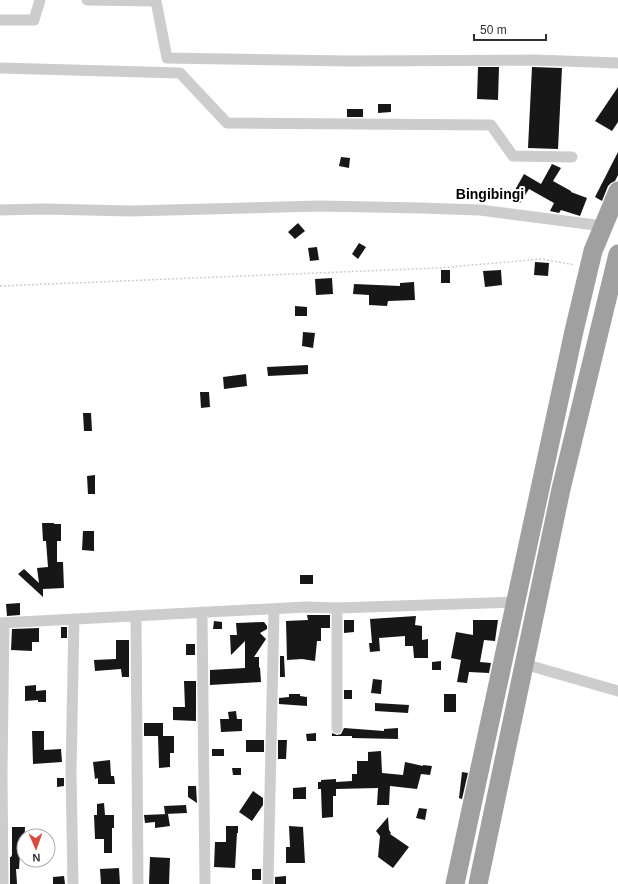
<svg xmlns="http://www.w3.org/2000/svg" width="618" height="884" font-family="Helvetica,sans-serif">
	<style>
		.building { fill: #171717 }
		.lines { fill: none; stroke-linecap: round; stroke-linejoin: round }
		.path { stroke: #cdcdcd; stroke-width: 1.5; stroke-dasharray: 2 2; stroke-linecap: butt }
		.minor { stroke: #cdcdcd; stroke-width: 11 }
		.trunk { stroke: #a0a0a0; stroke-width: 19 }
		.labels { text-anchor: middle; dominant-baseline: central; stroke-width: 4; stroke-linejoin: round; paint-order: stroke }
		.quarter-label { font-size: 14px; font-weight: bold; fill: #000; stroke: #fff }
	</style>
	<rect width="100%" height="100%" fill="#fff"/>
	<path class="building" d="M 478,67 L 499,67 L 498,100 L 477,99 Z
		M 532,67 L 562,68 L 558,149 L 528,148 Z
		M 618,87 L 618,122 L 612,131 L 595,121 Z
		M 378,104 L 391,104 L 391,112 L 378,113 Z
		M 347,109 L 363,109 L 363,117 L 347,117 Z
		M 618,152 L 618,175 L 615,181 L 611,183 L 608,186 L 602,201 L 595,197 Z
		M 341,157 L 350,158 L 349,168 L 339,166 Z
		M 552,164 L 561,168 L 553,181 L 571,191 L 571,192 L 587,198 L 580,216 L 561,210 L 559,213 L 550,211 L 554,203 L 529,189 L 520,203 L 511,197 L 524,174 L 541,184 Z
		M 298,223 L 305,231 L 295,239 L 288,232 Z
		M 359,243 L 366,247 L 358,259 L 352,254 Z
		M 317,247 L 319,260 L 310,261 L 308,248 Z
		M 535,262 L 549,263 L 548,276 L 534,275 Z
		M 441,270 L 450,270 L 450,283 L 441,283 Z
		M 501,270 L 502,285 L 485,287 L 483,271 Z
		M 332,278 L 333,294 L 316,295 L 315,279 Z
		M 414,282 L 415,300 L 388,301 L 387,306 L 369,305 L 369,295 L 353,294 L 354,284 L 400,286 L 400,283 Z
		M 295,306 L 307,307 L 307,316 L 295,316 Z
		M 303,332 L 315,333 L 313,348 L 302,346 Z
		M 308,365 L 308,374 L 268,376 L 267,367 Z
		M 246,374 L 247,386 L 224,389 L 223,377 Z
		M 200,392 L 209,392 L 210,407 L 201,408 Z
		M 83,413 L 91,413 L 92,431 L 84,431 Z
		M 95,475 L 95,494 L 88,494 L 87,476 Z
		M 42,523 L 54,523 L 54,524 L 61,524 L 61,541 L 57,541 L 57,562 L 63,562 L 64,588 L 43,589 L 43,597 L 18,574 L 24,569 L 39,583 L 37,568 L 48,567 L 46,541 L 43,541 Z
		M 83,531 L 94,531 L 94,551 L 82,550 Z
		M 300,575 L 313,575 L 313,584 L 300,584 Z
		M 20,603 L 20,615 L 7,616 L 6,604 Z
		M 307,615 L 330,615 L 330,628 L 321,628 L 321,641 L 317,641 L 315,661 L 302,659 L 287,660 L 286,621 L 308,620 Z
		M 416,616 L 415,625 L 422,626 L 422,640 L 428,639 L 428,658 L 414,658 L 413,646 L 405,646 L 405,636 L 379,638 L 380,651 L 370,652 L 369,643 L 372,643 L 370,619 Z
		M 344,620 L 354,620 L 354,632 L 344,633 Z
		M 473,620 L 498,620 L 495,641 L 484,640 L 480,662 L 491,663 L 489,673 L 469,672 L 467,683 L 457,682 L 461,660 L 451,658 L 456,632 L 473,635 Z
		M 214,621 L 222,622 L 222,629 L 213,629 Z
		M 264,622 L 267,626 L 267,629 L 260,633 L 266,639 L 254,657 L 259,657 L 259,668 L 260,667 L 261,682 L 210,685 L 210,670 L 245,668 L 245,641 L 231,655 L 230,635 L 237,635 L 236,623 Z
		M 61,627 L 67,627 L 67,638 L 61,638 Z
		M 39,628 L 39,642 L 32,642 L 32,651 L 11,650 L 12,629 Z
		M 116,640 L 129,640 L 129,677 L 122,677 L 121,669 L 95,671 L 94,660 L 116,659 Z
		M 186,644 L 195,644 L 195,655 L 186,655 Z
		M 280,656 L 284,656 L 285,677 L 280,677 Z
		M 441,661 L 441,670 L 432,670 L 432,662 Z
		M 373,679 L 382,680 L 381,694 L 371,693 Z
		M 184,681 L 196,681 L 196,721 L 173,720 L 173,707 L 185,707 Z
		M 36,685 L 36,691 L 46,690 L 46,702 L 38,702 L 38,700 L 25,701 L 25,686 Z
		M 344,690 L 352,690 L 352,699 L 344,699 Z
		M 289,694 L 300,694 L 300,696 L 307,697 L 307,706 L 279,704 L 279,698 L 289,697 Z
		M 444,694 L 456,694 L 456,712 L 444,712 Z
		M 375,703 L 409,705 L 408,713 L 375,711 Z
		M 236,711 L 237,719 L 242,719 L 242,731 L 221,732 L 220,719 L 229,719 L 228,712 Z
		M 144,723 L 163,723 L 163,736 L 144,736 Z
		M 344,728 L 384,731 L 384,729 L 398,728 L 398,739 L 352,738 L 352,736 L 332,736 L 332,733 L 337,735 L 341,734 Z
		M 32,731 L 44,731 L 44,750 L 61,749 L 62,762 L 33,764 Z
		M 316,733 L 316,741 L 307,741 L 306,734 Z
		M 158,736 L 174,736 L 174,753 L 170,753 L 170,767 L 159,768 Z
		M 246,740 L 264,740 L 264,752 L 246,752 Z
		M 278,740 L 287,740 L 286,759 L 278,759 Z
		M 212,749 L 224,749 L 224,756 L 212,756 Z
		M 381,751 L 382,773 L 403,775 L 405,762 L 423,766 L 423,765 L 432,766 L 430,775 L 421,774 L 417,789 L 390,786 L 389,805 L 377,805 L 378,788 L 336,789 L 336,796 L 333,796 L 333,817 L 322,818 L 321,789 L 318,789 L 318,782 L 321,782 L 321,780 L 336,779 L 336,782 L 352,781 L 352,774 L 357,774 L 357,761 L 368,761 L 368,752 Z
		M 110,760 L 111,776 L 114,776 L 115,784 L 98,784 L 98,778 L 95,779 L 93,762 Z
		M 232,768 L 241,768 L 241,775 L 233,775 Z
		M 462,772 L 468,773 L 462,799 L 459,798 Z
		M 57,778 L 64,778 L 64,786 L 57,787 Z
		M 188,786 L 196,786 L 197,803 L 188,797 Z
		M 306,787 L 306,799 L 293,799 L 293,788 Z
		M 253,791 L 263,798 L 263,805 L 252,821 L 239,812 Z
		M 104,803 L 105,815 L 114,815 L 114,828 L 112,828 L 112,853 L 104,853 L 104,839 L 95,839 L 94,815 L 97,815 L 97,804 Z
		M 186,805 L 187,813 L 165,814 L 164,806 Z
		M 419,808 L 427,809 L 425,820 L 416,818 Z
		M 168,814 L 170,826 L 155,828 L 155,822 L 145,823 L 144,815 Z
		M 388,817 L 389,830 L 391,833 L 390,834 L 409,847 L 393,868 L 378,857 L 380,836 L 376,831 Z
		M 226,826 L 238,826 L 238,833 L 237,833 L 235,868 L 214,867 L 215,842 L 226,842 Z
		M 289,826 L 303,827 L 305,863 L 286,863 L 286,847 L 290,847 Z
		M 12,827 L 25,827 L 24,852 L 20,853 L 19,869 L 16,869 L 17,884 L 10,884 L 10,857 L 11,857 L 12,855 Z
		M 150,857 L 170,858 L 169,884 L 149,884 Z
		M 119,868 L 120,884 L 101,884 L 100,869 Z
		M 252,869 L 261,869 L 261,880 L 252,880 Z
		M 64,876 L 65,884 L 53,884 L 53,877 Z
		M 286,876 L 286,884 L 275,884 L 275,877 Z"/>
	<g class="lines">
		<path class="path" d="M 0,286 L 438,268 L 542,259 L 575,265"/>
		<path class="minor" d="M 87,0 L 156,1 L 167,58 L 349,61 L 536,60 L 618,63
			M 0,20 L 34,20 L 40,0
			M 0,68 L 180,73 L 227,123 L 491,125 L 513,156 L 572,157
			M 0,210 L 43,209 L 131,211 L 320,206 L 421,208 L 480,210 L 603,226
			M 202,612 L 205,884
			M 136,616 L 138,884
			M 0,623 L 306,607 L 337,608 L 516,602
			M 524,664 L 618,691
			M 337,728 L 337,608
			M 3,884 L 2,772 L 4,623
			M 73,884 L 71,771 L 74,619
			M 268,884 L 274,609"/>
		<path class="trunk" d="M 455,884 L 574,331 L 593,251 L 618,191
			M 478,884 L 561,489 L 618,254"/>
	</g>
	<g class="labels">
		<g class="quarter-label">
			<text x="490" y="194">Bingibingi</text>
		</g>
	</g>
	<g transform="translate(36 848) rotate(178)"><circle r="19" fill="#ffffff" stroke="#acacac"/>
	<path d="M0-3L7 15L0 10L-7 15Z" fill="#d94d41"/>
	<text y="-6" font-size="11" font-weight="bold" text-anchor="middle" fill="#303030">N</text>
	</g>
	<path d="M474 34v6h72v-6" fill="none" stroke="#303030" stroke-width="2"/>
	<text x="480" y="34" font-size="12" fill="#303030" stroke="#ffffff" stroke-width="3" paint-order="stroke">50 m</text>
</svg>
